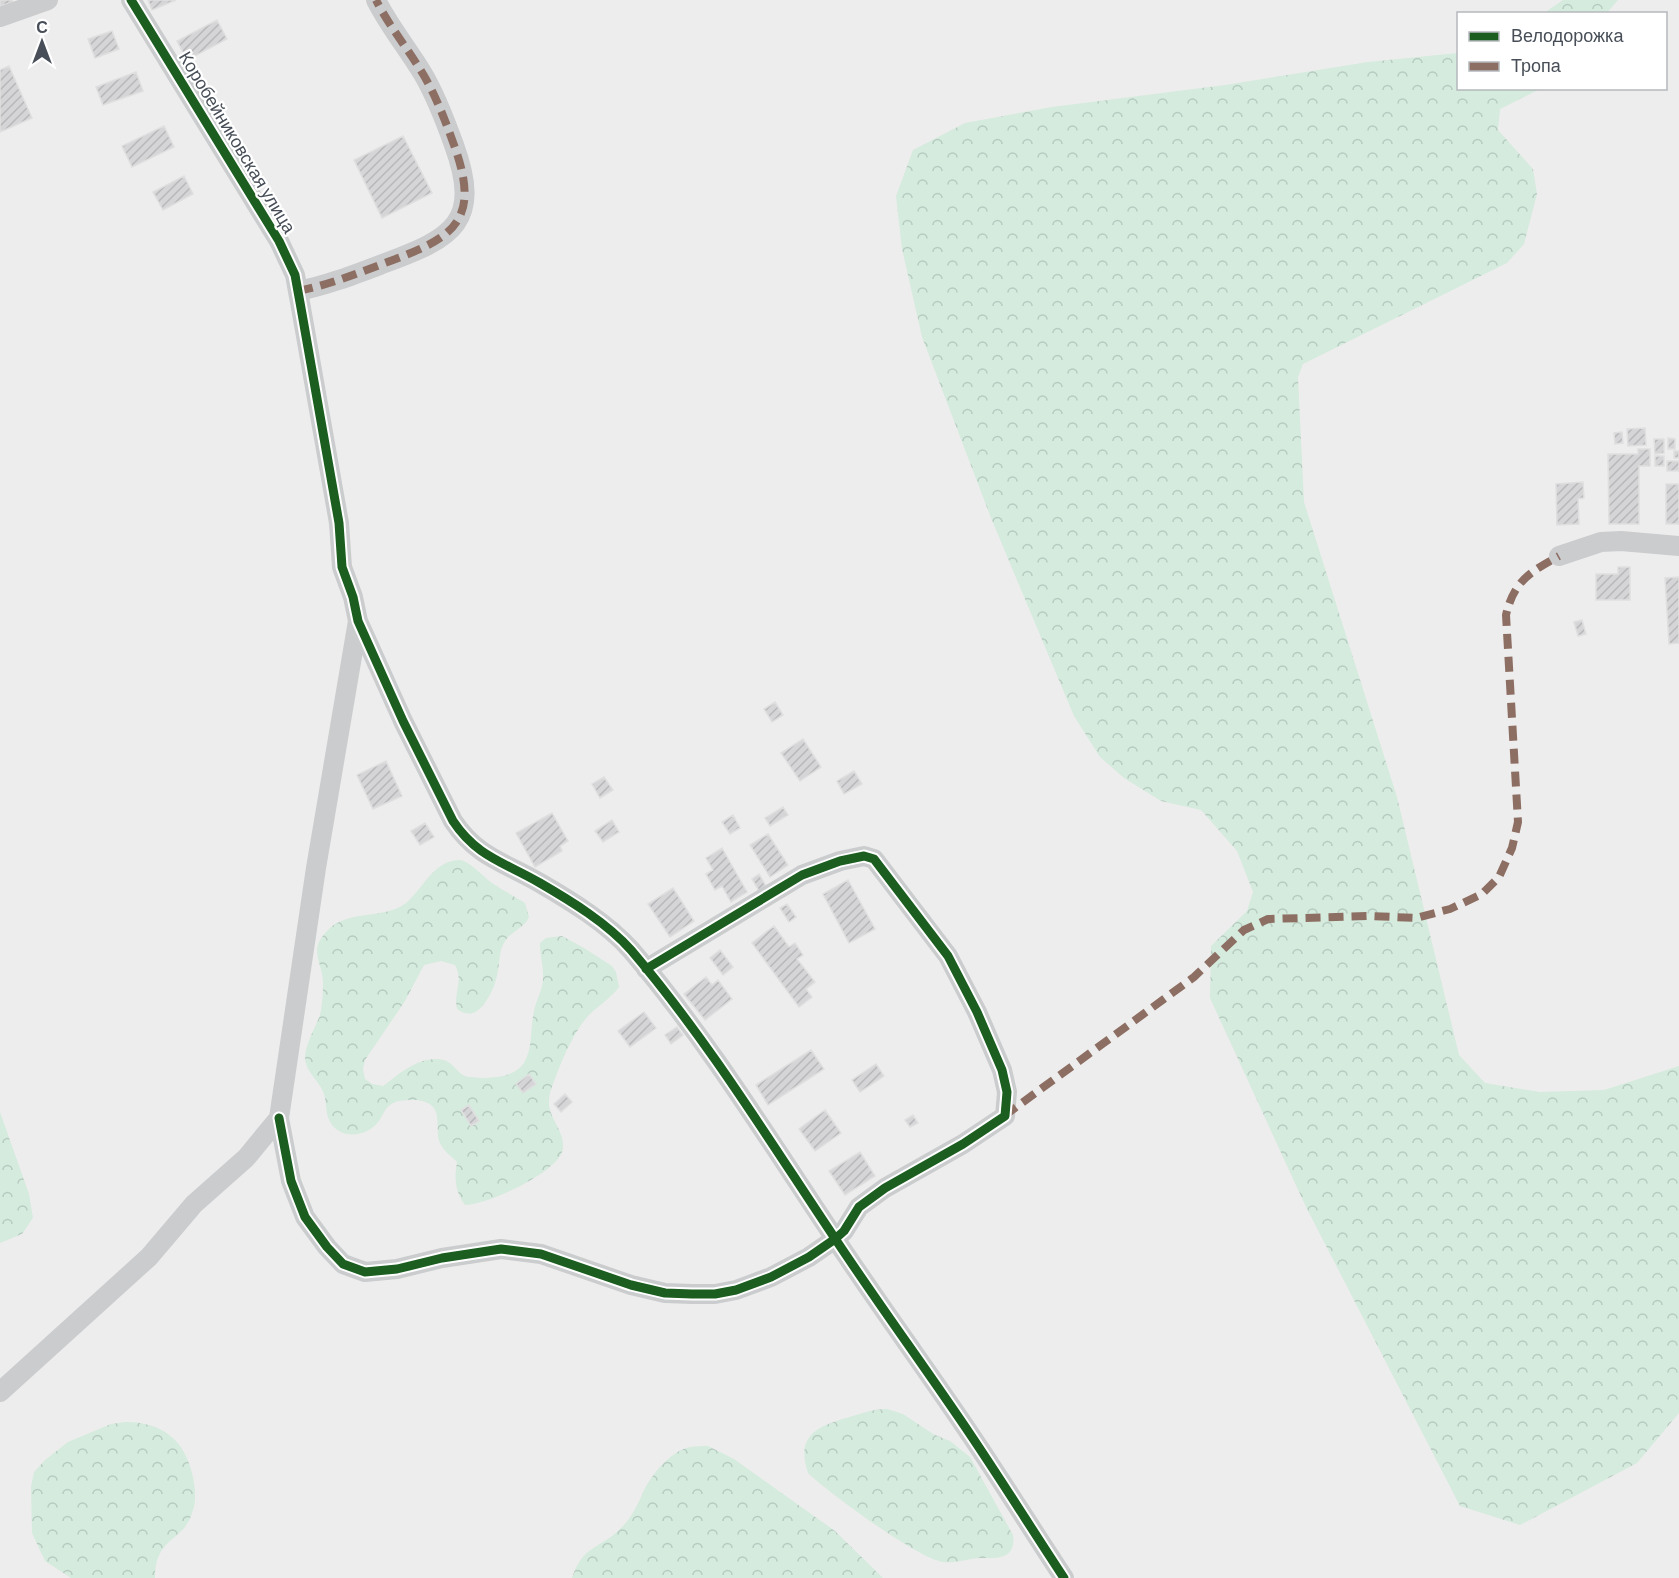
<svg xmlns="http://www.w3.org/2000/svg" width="1679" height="1578" font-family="Barlow,sans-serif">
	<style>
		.forest { fill: url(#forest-crowns) }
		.building { fill: url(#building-hatch); stroke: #dfdfe0; stroke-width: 1.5 }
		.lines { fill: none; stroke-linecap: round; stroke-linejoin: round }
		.street { stroke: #caccce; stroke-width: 20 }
		.quiet { stroke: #8d6e63; stroke-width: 8; stroke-dasharray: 15 8; stroke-linecap: butt }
		.cycleway-casing { stroke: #fff; stroke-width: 13 }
		.cycleway { stroke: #1b5e20; stroke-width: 9 }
		.labels { text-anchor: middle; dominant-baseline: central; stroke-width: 4.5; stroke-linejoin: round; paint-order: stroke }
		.street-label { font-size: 18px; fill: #474e57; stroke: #fff }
	</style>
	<defs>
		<pattern id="forest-crowns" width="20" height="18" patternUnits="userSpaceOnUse" patternTransform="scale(1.5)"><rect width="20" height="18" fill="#d4ebde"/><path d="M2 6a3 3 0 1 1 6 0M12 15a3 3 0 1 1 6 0" fill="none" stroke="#b7cbc1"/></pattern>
		<pattern id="building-hatch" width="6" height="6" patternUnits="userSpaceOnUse" patternTransform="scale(1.5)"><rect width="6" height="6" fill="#d5d5d7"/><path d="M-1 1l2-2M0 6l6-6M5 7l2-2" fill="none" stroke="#b8b8bb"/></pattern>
	</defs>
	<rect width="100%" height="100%" fill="#eeeded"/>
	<path class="forest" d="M 1563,0 L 1618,0 L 1607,13 L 1544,13 Z
		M 1458,53 L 1458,88 L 1540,89 L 1500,109 L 1498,130 L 1533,169 L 1537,194 L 1524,244 L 1507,263 L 1303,364 L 1298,377 L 1304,502 L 1397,797 L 1459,1055 L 1485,1083 L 1540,1092 L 1604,1090 L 1679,1066 L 1679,1413 L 1637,1463 L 1520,1525 L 1460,1506 L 1306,1207 L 1210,998 L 1211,946 L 1247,911 L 1253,892 L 1237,851 L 1201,810 L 1161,801 L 1124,778 L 1100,757 L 1074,716 L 991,518 L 922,337 L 902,249 L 896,196 L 913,150 L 965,123 L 1052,107 L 1225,85 L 1368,62 Z
		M 461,860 C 474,865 481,875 492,883 C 502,890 514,896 525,903 L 529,917 C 524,929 510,931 504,943 C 499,951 500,961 498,970 C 496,983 492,993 484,1004 C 476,1014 468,1017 457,1009 C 453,993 464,981 455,965 L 441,961 L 424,965 L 405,1001 L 365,1060 L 363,1069 L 365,1079 L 372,1084 L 383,1086 C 398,1075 415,1059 436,1059 C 456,1059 455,1076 470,1077 C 487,1079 516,1079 525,1061 C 533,1046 530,1028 534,1011 C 536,1001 542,991 543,980 C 544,968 540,956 540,943 L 546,938 L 562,936 L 584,948 L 612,966 L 616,972 L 619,987 C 611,998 599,1005 589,1015 C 575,1030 562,1059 555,1079 C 551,1088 547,1100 550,1110 C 554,1124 564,1133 563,1148 C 561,1172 486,1205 465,1205 C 455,1192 454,1177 457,1162 C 452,1157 444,1151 441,1145 C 434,1134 442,1116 432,1106 C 428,1102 420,1100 415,1100 C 408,1100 399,1100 393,1103 C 385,1107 383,1115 379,1121 C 368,1136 344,1140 332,1125 C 325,1116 327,1104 324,1094 C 320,1081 306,1073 305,1058 C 305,1045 315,1028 320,1015 C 322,1006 323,993 323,983 C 323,963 308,951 326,932 C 347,908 382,921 406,903 C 425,887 433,860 461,860 Z
		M 0,1112 L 29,1194 L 33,1218 L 22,1234 L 0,1243 Z
		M 887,1409 L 903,1414 L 933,1434 L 950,1441 L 970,1457 L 1013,1535 C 1016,1556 1002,1559 984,1558 C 970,1557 957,1564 943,1562 C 917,1558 829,1493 808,1473 C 796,1437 815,1427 846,1418 C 860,1414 872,1409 887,1409 Z
		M 125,1422 C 163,1422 185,1440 193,1477 C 195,1489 197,1501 192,1513 C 183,1543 155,1536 155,1578 L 71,1578 L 45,1561 L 32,1533 L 31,1487 L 34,1472 L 45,1460 L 68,1442 L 111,1424 Z
		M 708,1446 L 734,1459 L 835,1531 L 883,1578 L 572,1578 C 583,1545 598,1550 619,1530 C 630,1520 636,1508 642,1495 C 649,1477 670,1451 690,1447 C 696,1446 702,1446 708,1446 Z"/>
	<path class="building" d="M 0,0 L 12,0 L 13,2 L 0,6 Z
		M 148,0 L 176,0 L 152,10 Z
		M 217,20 L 227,39 L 187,60 L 177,41 Z
		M 112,31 L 119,49 L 95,58 L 88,39 Z
		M 9,66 L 32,118 L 0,132 L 0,70 Z
		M 136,72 L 143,91 L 103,105 L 96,87 Z
		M 164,126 L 174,147 L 132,167 L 122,146 Z
		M 403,136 L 432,193 L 382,218 L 354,160 Z
		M 184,176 L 193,194 L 163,210 L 153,192 Z
		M 1645,428 L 1646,445 L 1628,446 L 1627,429 Z
		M 1622,432 L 1623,443 L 1615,444 L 1614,433 Z
		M 1668,438 L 1675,439 L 1675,449 L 1668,449 Z
		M 1654,439 L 1664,439 L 1664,453 L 1655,454 Z
		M 1638,449 L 1650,449 L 1650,466 L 1639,466 L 1639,524 L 1609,524 L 1608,454 L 1638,454 Z
		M 1674,451 L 1679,451 L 1679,458 L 1674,458 Z
		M 1655,456 L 1664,456 L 1664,466 L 1655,466 Z
		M 1667,461 L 1679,461 L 1679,471 L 1667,471 Z
		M 1583,482 L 1584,498 L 1578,499 L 1579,524 L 1557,525 L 1556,484 Z
		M 1666,484 L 1679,484 L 1679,524 L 1666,524 Z
		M 1618,567 L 1630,567 L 1630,600 L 1596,600 L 1596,574 L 1618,574 Z
		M 1679,577 L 1679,643 L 1669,644 L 1665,578 Z
		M 1582,620 L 1586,634 L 1578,636 L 1574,622 Z
		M 775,702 L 783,715 L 772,722 L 764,709 Z
		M 803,739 L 821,767 L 800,781 L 781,753 Z
		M 386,761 L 402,796 L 373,809 L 357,775 Z
		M 854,771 L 862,784 L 844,794 L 837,781 Z
		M 604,777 L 613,790 L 600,798 L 592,784 Z
		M 783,807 L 788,815 L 770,826 L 765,818 Z
		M 552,813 L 568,841 L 560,846 L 562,851 L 535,867 L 516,833 Z
		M 733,815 L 740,828 L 730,834 L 722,822 Z
		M 612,820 L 619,832 L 603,842 L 595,831 Z
		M 425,823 L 434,837 L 420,845 L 411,831 Z
		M 768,834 L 788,865 L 770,877 L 750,845 Z
		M 722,848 L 747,892 L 731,902 L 722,886 L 715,890 L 706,874 L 713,870 L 706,858 Z
		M 759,874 L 766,886 L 759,891 L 752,879 Z
		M 848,880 L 875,929 L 849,943 L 823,894 Z
		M 673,888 L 694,921 L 670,937 L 648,904 Z
		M 787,904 L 796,917 L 789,922 L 780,908 Z
		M 774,926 L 789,947 L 795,943 L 803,955 L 797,959 L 815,982 L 806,989 L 812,997 L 799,1007 L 752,943 Z
		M 720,950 L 733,967 L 723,975 L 710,958 Z
		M 706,977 L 712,985 L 718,980 L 732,999 L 705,1020 L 684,994 Z
		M 644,1012 L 656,1028 L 630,1047 L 618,1031 Z
		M 677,1027 L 683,1035 L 671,1044 L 665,1035 Z
		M 811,1050 L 824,1069 L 768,1105 L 756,1085 Z
		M 876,1064 L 884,1076 L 860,1092 L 852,1080 Z
		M 529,1074 L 536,1084 L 523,1093 L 516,1084 Z
		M 565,1094 L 572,1102 L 561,1112 L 554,1104 Z
		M 469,1105 L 479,1121 L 471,1126 L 461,1110 Z
		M 825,1110 L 841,1133 L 815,1151 L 799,1129 Z
		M 913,1115 L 918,1123 L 910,1127 L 905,1120 Z
		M 860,1152 L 875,1176 L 845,1195 L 829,1171 Z"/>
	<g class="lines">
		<path class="street" d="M 131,0 L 279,241 L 295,275 L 301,308 L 339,523 L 342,567 L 353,597 L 358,621 L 403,721 L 453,821 C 477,857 504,862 540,883 C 571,901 607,923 631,950 C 707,1039 769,1140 834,1237 C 879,1305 927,1370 972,1437 C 1003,1483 1033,1531 1064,1578
			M 0,17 L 48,0
			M 298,291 C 328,285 356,274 385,263 C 453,238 482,222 454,145 C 445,120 436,96 423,74 C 408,49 389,26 376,0
			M 1559,556 L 1601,542 L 1621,541 L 1679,546
			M 279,1118 L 291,1181 L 305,1217 L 327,1247 L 343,1264 L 365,1272 L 397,1269 L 442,1258 L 501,1249 L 541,1254 L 631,1285 L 665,1293 L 692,1294 L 715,1294 L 736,1290 L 771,1277 L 809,1257 L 835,1239 L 844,1231 L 859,1207 L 885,1188 L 963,1144 L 1005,1116 L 1007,1092 L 1002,1070 L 977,1012 L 948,956 L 874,859 L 864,856 L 840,861 L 802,875 L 646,969
			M 0,1392 L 149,1257 L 194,1204 L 246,1158 L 279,1118 L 316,868 L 358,621"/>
		<path class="quiet" d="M 298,291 C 328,285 356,274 385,263 C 453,238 482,222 454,145 C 445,120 436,96 423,74 C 408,49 389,26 376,0
			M 1004,1116 L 1194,977 L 1244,930 L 1268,919 L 1370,916 L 1416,918 L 1450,909 L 1482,894 L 1499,877 L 1512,848 L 1518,822 L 1506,615 C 1514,581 1530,572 1559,556"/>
		<g class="cycleway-casing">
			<path id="cycleway" d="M 131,0 L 279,241 L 295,275 L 301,308 L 339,523 L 342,567 L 353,597 L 358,621 L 403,721 L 453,821 C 477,857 504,862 540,883 C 571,901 607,923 631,950 C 707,1039 769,1140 834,1237 C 879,1305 927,1370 972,1437 C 1003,1483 1033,1531 1064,1578
				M 279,1118 L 291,1181 L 305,1217 L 327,1247 L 343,1264 L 365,1272 L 397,1269 L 442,1258 L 501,1249 L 541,1254 L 631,1285 L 665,1293 L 692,1294 L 715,1294 L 736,1290 L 771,1277 L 809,1257 L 835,1239 L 844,1231 L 859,1207 L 885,1188 L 963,1144 L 1005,1116 L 1007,1092 L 1002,1070 L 977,1012 L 948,956 L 874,859 L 864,856 L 840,861 L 802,875 L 646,969"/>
		</g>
		<use href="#cycleway" class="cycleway"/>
	</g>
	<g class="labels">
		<g class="street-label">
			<text transform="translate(238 142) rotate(59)">Коробейниковская улица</text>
		</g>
	</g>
	<rect x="1457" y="12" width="210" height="78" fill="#ffffff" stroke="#b5b8bc" stroke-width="1.5"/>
	<rect x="1469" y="32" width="30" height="9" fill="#1b5e20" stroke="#b5b8bc" stroke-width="1.5"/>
	<text x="1511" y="42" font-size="18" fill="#474e57">Велодорожка</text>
	<rect x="1469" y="62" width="30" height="9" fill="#8d6e63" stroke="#b5b8bc" stroke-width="1.5"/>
	<text x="1511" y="72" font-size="18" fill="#474e57">Тропа</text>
	<g transform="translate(42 42)" stroke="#ffffff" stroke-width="4.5" paint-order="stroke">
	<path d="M0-4.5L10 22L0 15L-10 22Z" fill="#474e57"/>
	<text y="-9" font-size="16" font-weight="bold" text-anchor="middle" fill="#474e57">С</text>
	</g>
</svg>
